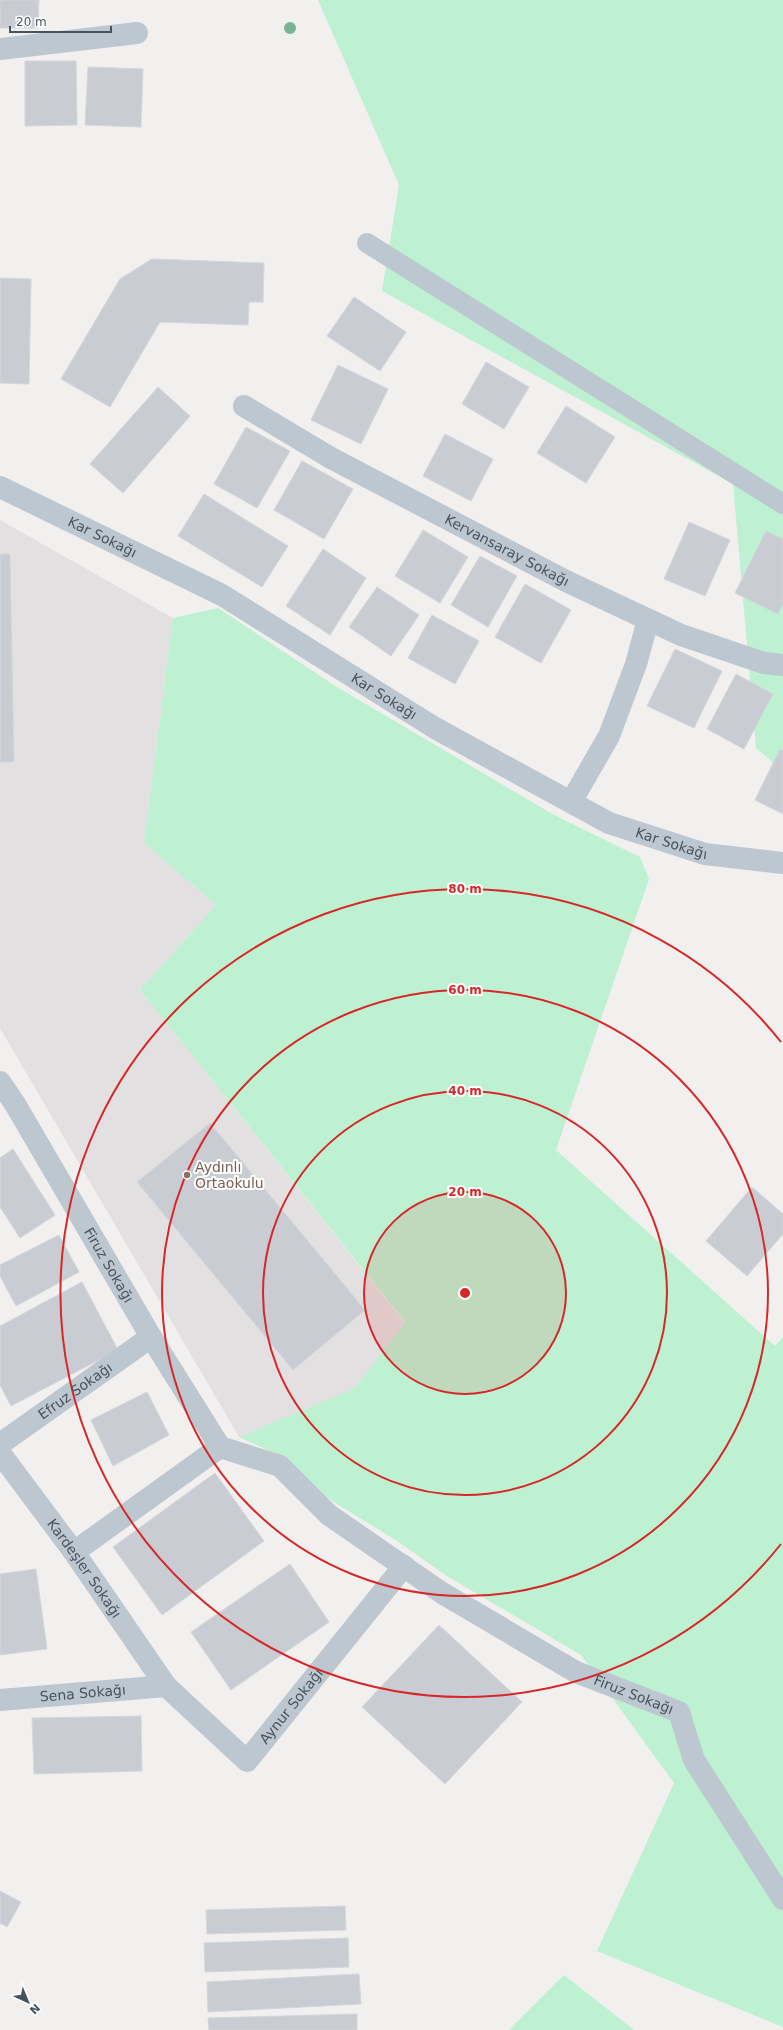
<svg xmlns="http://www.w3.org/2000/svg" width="783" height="2030" font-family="'DejaVu Sans',sans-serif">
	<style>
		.education { fill: #e3e0e1 }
		.green { fill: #bdf1d1 }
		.building { fill: #c9ccd2; stroke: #d3d6db }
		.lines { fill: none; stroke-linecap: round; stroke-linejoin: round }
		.service { stroke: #bdc7cf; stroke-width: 20 }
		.minor { stroke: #bdc7cf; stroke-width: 22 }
		.tree { fill: #78b395 }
		.ring { fill: none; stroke: #d62828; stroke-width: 2 }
		.education-dot { fill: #8d6e63; stroke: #fff; stroke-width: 1.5 }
		.labels { text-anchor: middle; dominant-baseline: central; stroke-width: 4; stroke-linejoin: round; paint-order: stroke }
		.street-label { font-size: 14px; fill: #47535e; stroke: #fff }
		.education-label { font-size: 14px; fill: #785e54; stroke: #fff; text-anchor: start }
		.centre { fill: #d62828; stroke: #fff; stroke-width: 2 }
		.ring-label { font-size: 12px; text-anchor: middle; font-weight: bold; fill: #d62828; stroke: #fff; stroke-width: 4; stroke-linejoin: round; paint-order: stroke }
	</style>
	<rect width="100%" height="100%" fill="#f2efef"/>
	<path class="education" d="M 0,520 L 173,618 L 144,843 L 216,905 L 140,990 L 405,1323 L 355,1388 L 239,1437 L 0,1028 Z"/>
	<path class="green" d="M 318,0 L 783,0 L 783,771 L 756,748 L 733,484 L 382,291 L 399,185 Z
		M 218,608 L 337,687 L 554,815 L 640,857 L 649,879 L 556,1150 L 775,1346 L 783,1337 L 783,2027 L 597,1951 L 674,1783 L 581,1655 L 447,1576 L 397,1541 L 329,1499 L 280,1456 L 239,1437 L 355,1388 L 405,1322 L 140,990 L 216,905 L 144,843 L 173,618 Z
		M 564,1975 L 634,2030 L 509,2030 Z"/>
	<path class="building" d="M 0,0 L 39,0 L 38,28 L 0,28 Z
		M 25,61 L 76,61 L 77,125 L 25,126 Z
		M 88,67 L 143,69 L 141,127 L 85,125 Z
		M 152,259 L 264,263 L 263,302 L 249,302 L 248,325 L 160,322 L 110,407 L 61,379 L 120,279 Z
		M 0,278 L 31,279 L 29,384 L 0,383 Z
		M 354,297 L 406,332 L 380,371 L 327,336 Z
		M 486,362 L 529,387 L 504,429 L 462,404 Z
		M 338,365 L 388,389 L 361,444 L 311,420 Z
		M 158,387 L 190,416 L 123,493 L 90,464 Z
		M 566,406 L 615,437 L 586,483 L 537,453 Z
		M 246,427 L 290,451 L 257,508 L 214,484 Z
		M 445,434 L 493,459 L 471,501 L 423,476 Z
		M 302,461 L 353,489 L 324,539 L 274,510 Z
		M 204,494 L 288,546 L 262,587 L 178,536 Z
		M 689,522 L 730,540 L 705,596 L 664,579 Z
		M 423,530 L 468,557 L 440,603 L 395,576 Z
		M 766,531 L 783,539 L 783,604 L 778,614 L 735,593 Z
		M 323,549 L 366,578 L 330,635 L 286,606 Z
		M 0,554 L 10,554 L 14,762 L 0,762 Z
		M 480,556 L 517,576 L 488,627 L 451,605 Z
		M 525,584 L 571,610 L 541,663 L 495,637 Z
		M 377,587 L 419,615 L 391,656 L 349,627 Z
		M 432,615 L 479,641 L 455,684 L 408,658 Z
		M 675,649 L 722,671 L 694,728 L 647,706 Z
		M 736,674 L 773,694 L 744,749 L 707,729 Z
		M 780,749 L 783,751 L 783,814 L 755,800 Z
		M 210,1123 L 365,1310 L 293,1370 L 137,1182 Z
		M 13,1149 L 55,1215 L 20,1238 L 0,1207 L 0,1158 Z
		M 752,1187 L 783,1214 L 783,1234 L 747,1276 L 706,1241 Z
		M 59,1235 L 79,1272 L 16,1306 L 0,1276 L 0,1265 Z
		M 82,1282 L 118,1350 L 11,1406 L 0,1385 L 0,1326 Z
		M 147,1392 L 169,1435 L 113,1466 L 91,1420 Z
		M 215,1473 L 264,1541 L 162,1615 L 113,1547 Z
		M 290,1564 L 329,1622 L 231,1690 L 191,1632 Z
		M 36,1569 L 47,1649 L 0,1655 L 0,1574 Z
		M 439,1625 L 522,1702 L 445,1784 L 362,1707 Z
		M 141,1716 L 142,1771 L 34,1774 L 32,1718 Z
		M 0,1891 L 21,1902 L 7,1927 L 0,1923 Z
		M 345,1906 L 346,1930 L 207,1934 L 206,1910 Z
		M 348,1938 L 349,1967 L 205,1972 L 204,1943 Z
		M 359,1974 L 361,2004 L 208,2012 L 207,1982 Z
		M 357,2014 L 357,2030 L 209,2030 L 208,2018 Z"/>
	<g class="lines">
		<path class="service" d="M 367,243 L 783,504"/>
		<g class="minor">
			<path d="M 0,49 L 137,33"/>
			<path id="s1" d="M 244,406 L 331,458 L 566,581 L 681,635 L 764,663 L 783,665"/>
			<path id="s2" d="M 0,487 L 222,595 L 435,728 L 609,823 L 705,854 L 783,863"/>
			<path d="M 571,802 L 609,736 L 636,664 L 648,620"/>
			<path id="s3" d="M 0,1082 L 15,1104 L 151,1337 L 220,1447"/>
			<path id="s4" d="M 0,1444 L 151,1337"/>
			<path id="s5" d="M 220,1447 L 280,1466 L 329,1515 L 442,1593 L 576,1672 L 679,1712 L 694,1760 L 783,1899"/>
			<path id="s6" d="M 0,1453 L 74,1552 L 166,1686 L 247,1761 L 404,1566"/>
			<path d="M 74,1552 L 220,1447"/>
			<path id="s7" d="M 0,1700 L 166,1686"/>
		</g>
	</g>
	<circle class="tree" cx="290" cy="28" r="6"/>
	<circle cx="465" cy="1293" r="101" fill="#d62828" fill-opacity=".12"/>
	<g class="ring">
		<circle cx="465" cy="1293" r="101"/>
		<circle cx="465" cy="1293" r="202"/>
		<circle cx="465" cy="1293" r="303"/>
		<path d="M781 1544A404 404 0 1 1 781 1042"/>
	</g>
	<circle class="education-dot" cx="187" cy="1175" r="4"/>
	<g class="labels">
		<g class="street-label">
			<text stroke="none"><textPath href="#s2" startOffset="114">Kar Sokağı</textPath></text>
			<text stroke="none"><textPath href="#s1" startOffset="300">Kervansaray Sokağı</textPath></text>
			<text stroke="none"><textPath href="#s2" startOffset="438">Kar Sokağı</textPath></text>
			<text stroke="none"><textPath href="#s2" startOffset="762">Kar Sokağı</textPath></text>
			<text stroke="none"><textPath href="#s3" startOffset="213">Firuz Sokağı</textPath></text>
			<text stroke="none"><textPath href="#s4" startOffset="92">Efruz Sokağı</textPath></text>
			<text stroke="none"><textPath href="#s6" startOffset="143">Kardeşler Sokağı</textPath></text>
			<text stroke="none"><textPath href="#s7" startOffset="83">Sena Sokağı</textPath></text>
			<text stroke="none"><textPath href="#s5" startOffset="487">Firuz Sokağı</textPath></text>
			<text stroke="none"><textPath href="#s6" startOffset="467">Aynur Sokağı</textPath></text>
		</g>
		<g class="education-label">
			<text x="195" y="1167">Aydınlı<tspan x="195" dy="16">Ortaokulu</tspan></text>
		</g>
	</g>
	<circle cx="465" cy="1293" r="6" class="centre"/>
	<g class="ring-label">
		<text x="465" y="893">80 m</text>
		<text x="465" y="994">60 m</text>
		<text x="465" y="1095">40 m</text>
		<text x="465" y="1196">20 m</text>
	</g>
	<g transform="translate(28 2002) rotate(136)" stroke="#ffffff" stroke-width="3" paint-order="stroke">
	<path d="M0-3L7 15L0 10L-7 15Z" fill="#47535e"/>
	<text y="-6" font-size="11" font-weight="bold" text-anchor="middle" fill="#47535e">N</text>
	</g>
	<path d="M10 26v6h101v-6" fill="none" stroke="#47535e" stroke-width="2"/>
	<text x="16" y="26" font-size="12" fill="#47535e" stroke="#ffffff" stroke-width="3" paint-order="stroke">20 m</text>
</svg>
